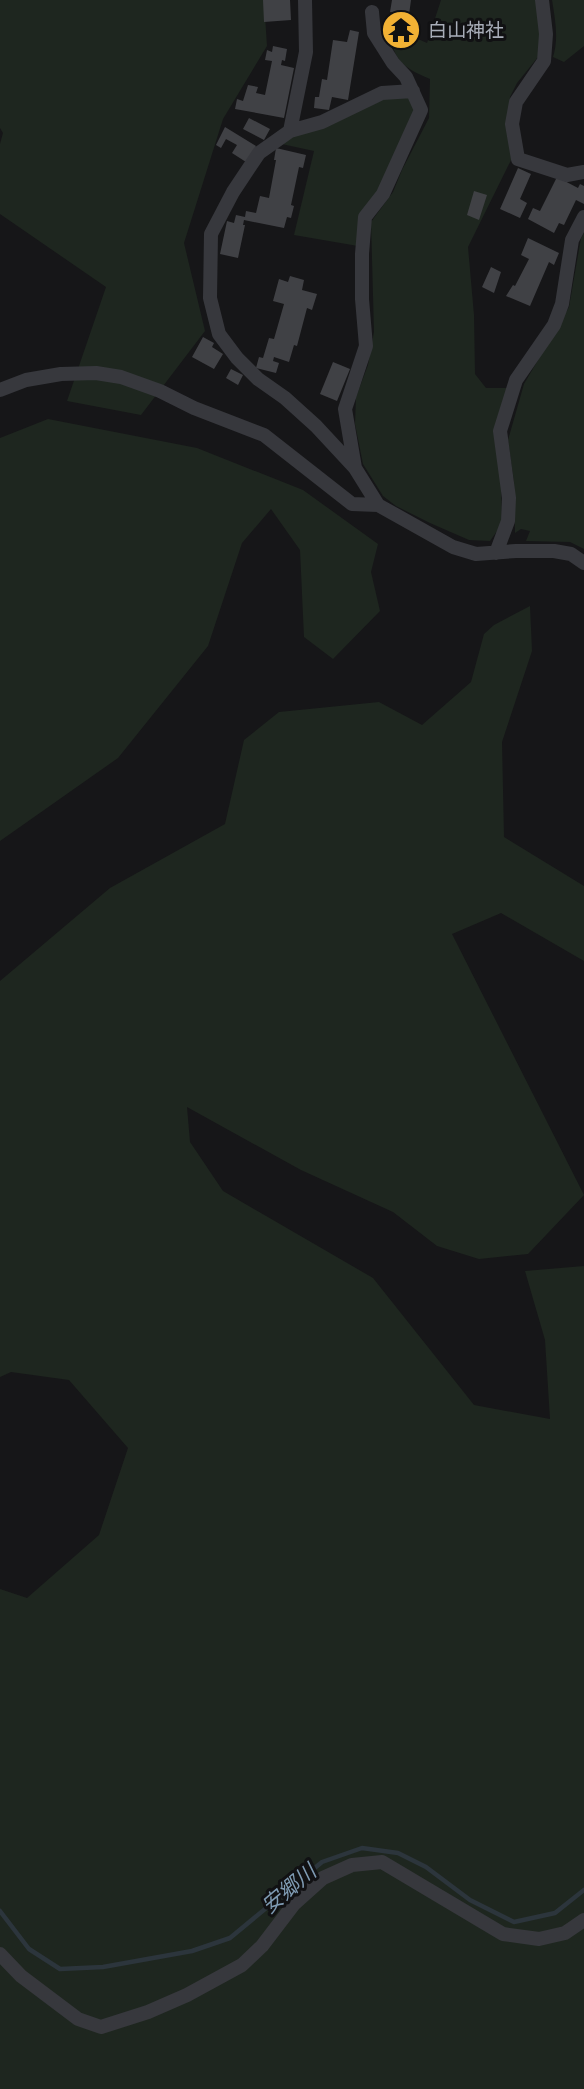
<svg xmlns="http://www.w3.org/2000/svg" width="584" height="2089" font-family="'DM Sans','Noto Sans JP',sans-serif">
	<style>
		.green { fill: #1e261f }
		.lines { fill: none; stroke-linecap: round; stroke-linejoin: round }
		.stream { stroke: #2c353c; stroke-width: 4.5 }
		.building { fill: #404145 }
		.minor { stroke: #37383d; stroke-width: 14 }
		.labels { text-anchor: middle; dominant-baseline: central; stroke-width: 6; stroke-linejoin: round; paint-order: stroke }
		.poi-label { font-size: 19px; fill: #a8adb8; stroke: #111113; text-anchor: start }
		.water-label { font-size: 21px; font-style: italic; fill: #7f9bb3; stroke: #111113 }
	</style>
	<rect width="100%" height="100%" fill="#161618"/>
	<path class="green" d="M 0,0 L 264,0 L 267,46 L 223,119 L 184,243 L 205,331 L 141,415 L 67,401 L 106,287 L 0,214 L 0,144 L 3,133 L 0,128 Z
		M 441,0 L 540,0 L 543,16 L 538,57 L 517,83 L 510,97 L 509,119 L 515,152 L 468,247 L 474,315 L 475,374 L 486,388 L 508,388 L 501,479 L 502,524 L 490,541 L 469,540 L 430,523 L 396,506 L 383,496 L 363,464 L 355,424 L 356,397 L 368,365 L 374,332 L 371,222 L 393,192 L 402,170 L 429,118 L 430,79 C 401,67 391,58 391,27 L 427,43 Z
		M 552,0 L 584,0 L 584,46 L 564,62 L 553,57 C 559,38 555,19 552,0 Z
		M 408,94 L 418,105 L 358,246 L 294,235 L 314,151 L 277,143 L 395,95 Z
		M 584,233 L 584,549 L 570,542 L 526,541 L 530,531 L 521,529 L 515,533 L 514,482 L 508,440 L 524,384 L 569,307 L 581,238 Z
		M 48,419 L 197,448 L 303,490 L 378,544 L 371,572 L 380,611 L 333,659 L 304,637 L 300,550 L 271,509 L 242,543 L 208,646 L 118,758 L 0,841 L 0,438 Z
		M 530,606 L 532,651 L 502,742 L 504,837 L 584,886 L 584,961 L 501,913 L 452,934 L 584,1195 L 528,1254 L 479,1259 L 437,1246 L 393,1212 L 301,1170 L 187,1107 L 190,1142 L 223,1191 L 373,1278 L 474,1405 L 550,1419 L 545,1340 L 525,1271 L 584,1266 L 584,2089 L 0,2089 L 0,1589 L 27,1598 L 99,1535 L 128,1448 L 69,1380 L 11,1372 L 0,1377 L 0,981 L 110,888 L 225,824 L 244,740 L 279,712 L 379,702 L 422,725 L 471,682 L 484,634 L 494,625 Z"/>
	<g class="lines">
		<path class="stream" d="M 0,1911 L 29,1949 L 60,1969 L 103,1967 L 192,1951 L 230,1938 L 322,1862 L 362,1848 L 398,1853 L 426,1867 L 470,1900 L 514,1922 L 555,1913 L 584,1890"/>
	</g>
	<path class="building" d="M 263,0 L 290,0 L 291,20 L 264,22 Z
		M 392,0 L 411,0 L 409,15 L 390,12 Z
		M 350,30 L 359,32 L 348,100 L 332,97 L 329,110 L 314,108 L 315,97 L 319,97 L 322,79 L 327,80 L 333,40 L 347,42 Z
		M 273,46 L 287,49 L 285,61 L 282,60 L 281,65 L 294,68 L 284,118 L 235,109 L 237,99 L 243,101 L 248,85 L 258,87 L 256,93 L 265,95 L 272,61 L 265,60 L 267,50 L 272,52 Z
		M 249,118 L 270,129 L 264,140 L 243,129 Z
		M 225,127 L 256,146 L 246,162 L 232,153 L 237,145 L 226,139 L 221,148 L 216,145 Z
		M 276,148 L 306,155 L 303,168 L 299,167 L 291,205 L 294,206 L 291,218 L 287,217 L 284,228 L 244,220 L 243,225 L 245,225 L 238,258 L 220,254 L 227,221 L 234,223 L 236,215 L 245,217 L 246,211 L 256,213 L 260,196 L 269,198 L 276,160 L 274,160 Z
		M 518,168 L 531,174 L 520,199 L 527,203 L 520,218 L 500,209 Z
		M 557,177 L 578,188 L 580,184 L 584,186 L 584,204 L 576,200 L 564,225 L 559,223 L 554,233 L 528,219 L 533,208 L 540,211 Z
		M 474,191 L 487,195 L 479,220 L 467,215 Z
		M 528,238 L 559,253 L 554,265 L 549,262 L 530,306 L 506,296 L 513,285 L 515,286 L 529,259 L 521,255 Z
		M 491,267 L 501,272 L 494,293 L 482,287 Z
		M 290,276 L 304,280 L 302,290 L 317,294 L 312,310 L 307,308 L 297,346 L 294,345 L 289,362 L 274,357 L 273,361 L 279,363 L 276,373 L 256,368 L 259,357 L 263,358 L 269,338 L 274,339 L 284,304 L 273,301 L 279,279 L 288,282 Z
		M 203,337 L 214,343 L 212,347 L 223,354 L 214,369 L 192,357 Z
		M 333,362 L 350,369 L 337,401 L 320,394 Z
		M 231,369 L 243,375 L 238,385 L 226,378 Z"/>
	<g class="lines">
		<path class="minor" d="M 305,0 L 306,52 L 290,131 L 259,153 L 233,192 L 211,234 L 210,298 L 219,334 L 237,358 L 258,379 L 285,398 L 316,426 L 355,468 L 378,505
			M 542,0 L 546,34 L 544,61 L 516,102 L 512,124 L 518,159 L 567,175 L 584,172
			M 290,131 L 322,122 L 382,93 L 413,91
			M 0,390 L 26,380 L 61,374 L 96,373 L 121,377 L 160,391 L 194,408 L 264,435 L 352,504 L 378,505 L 453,547 L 476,554 L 516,551 L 554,551 L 571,554 L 584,563
			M 355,468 L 345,409 L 366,346 L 362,299 L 362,254 L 365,217 L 383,194 L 421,110 L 406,77 L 393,63 L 374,33 L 372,12
			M 496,553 L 508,521 L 509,498 L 500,431 L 516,380 L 554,325 L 562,304 L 572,240 L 584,217
			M 0,1954 L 21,1976 L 78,2019 L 101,2027 L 148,2012 L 187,1995 L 242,1965 L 262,1946 L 294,1904 L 323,1878 L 352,1865 L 382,1862 L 503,1934 L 539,1939 L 565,1933 L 584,1920"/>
	</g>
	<defs>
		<g id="temple-disc" transform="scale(2.0125)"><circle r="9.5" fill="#f2b134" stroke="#111113"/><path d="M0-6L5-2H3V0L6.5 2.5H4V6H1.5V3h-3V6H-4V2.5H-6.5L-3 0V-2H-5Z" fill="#111"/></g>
	</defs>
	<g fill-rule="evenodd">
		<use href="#temple-disc" x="401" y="30"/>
	</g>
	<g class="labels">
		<g class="poi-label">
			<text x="428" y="30">白山神社</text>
		</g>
		<g class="water-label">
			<text transform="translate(289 1889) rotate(-40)">安郷川</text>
		</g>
	</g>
</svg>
